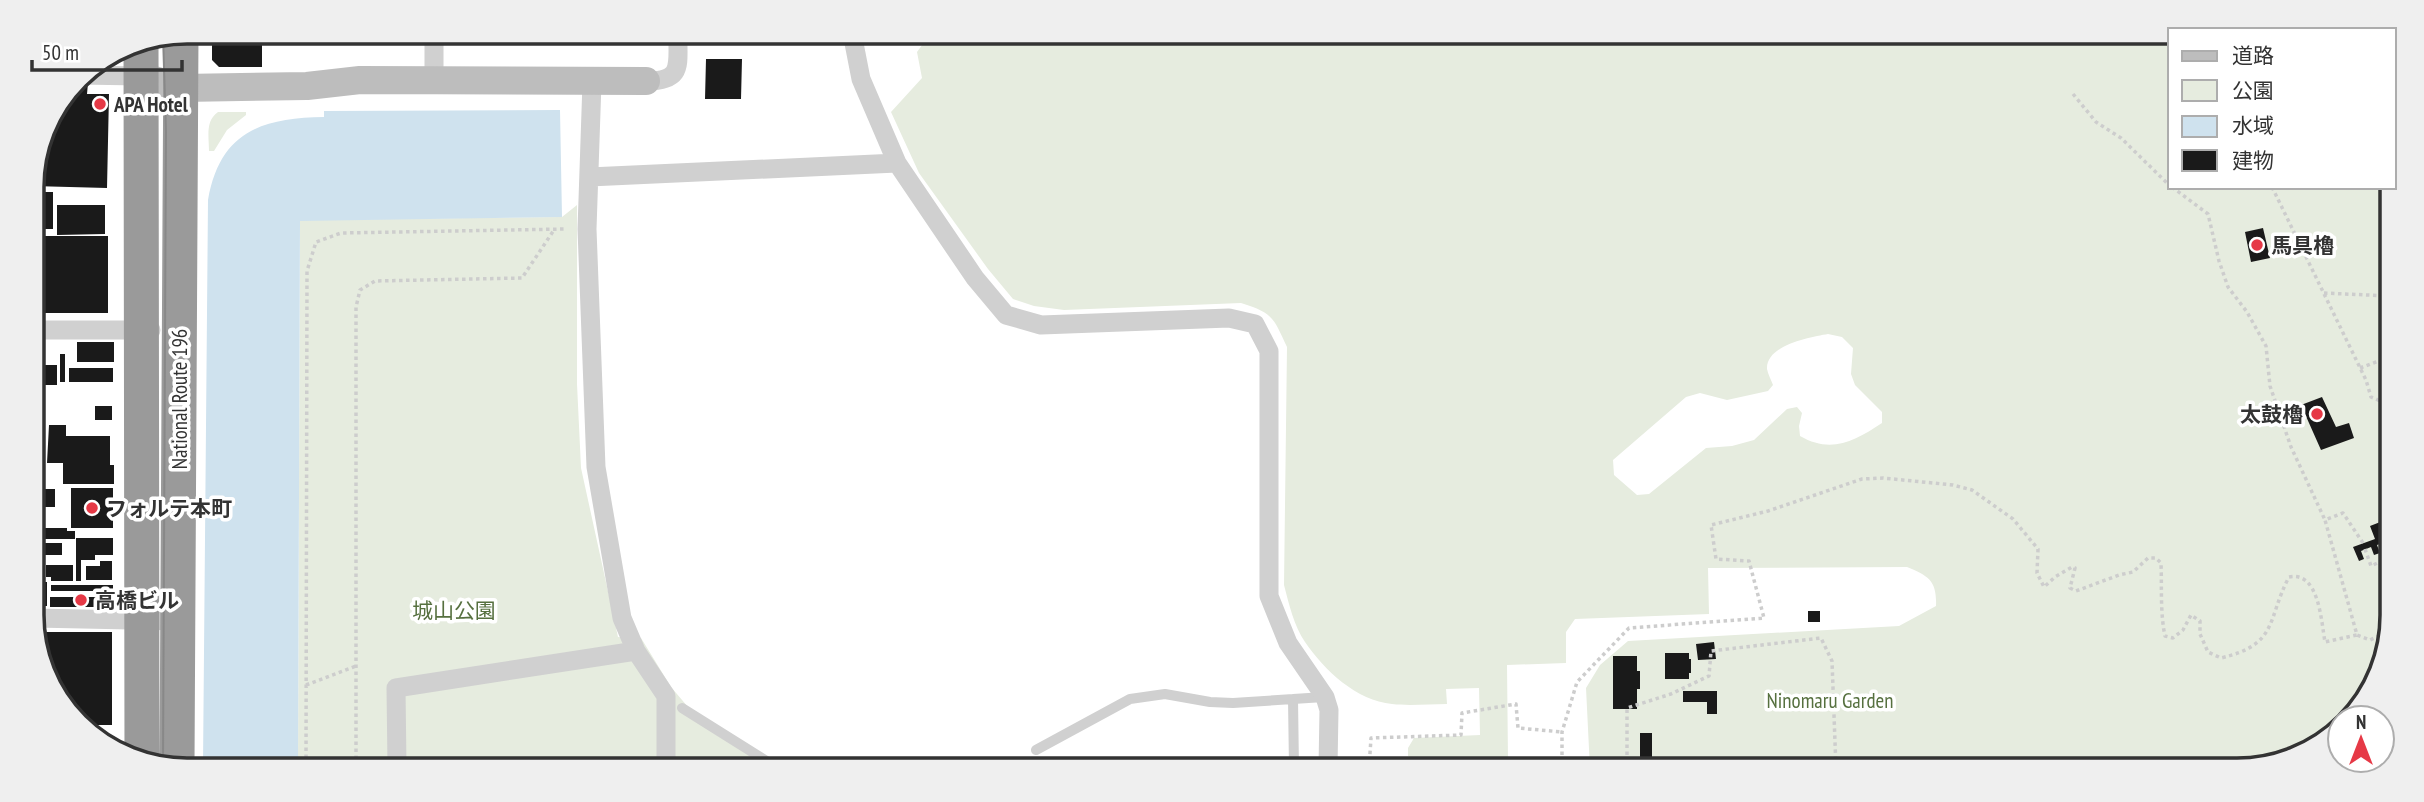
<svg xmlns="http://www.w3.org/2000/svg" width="2424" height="802" font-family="'PT Sans Narrow','Noto Sans JP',sans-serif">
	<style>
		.green { fill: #e6ecdf; fill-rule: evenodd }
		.water { fill: #cfe2ee }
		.building { fill: #1a1a1a }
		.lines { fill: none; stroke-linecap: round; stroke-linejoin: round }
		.path { stroke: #cdcdcd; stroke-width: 3.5; stroke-dasharray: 3.5 3.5; stroke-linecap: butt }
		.lane { stroke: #d0d0d0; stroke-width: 10 }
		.street { stroke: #d0d0d0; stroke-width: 19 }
		.secondary { stroke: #bdbdbd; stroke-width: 28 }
		.highway { stroke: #9a9a9a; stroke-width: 35 }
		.tram { stroke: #888; stroke-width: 2 }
		.poi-dot { fill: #e63946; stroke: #fff; stroke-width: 2.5 }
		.labels { text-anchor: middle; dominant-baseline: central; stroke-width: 7; stroke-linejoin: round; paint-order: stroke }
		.poi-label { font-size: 21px; font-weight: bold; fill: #333; stroke: #fff; text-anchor: start }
		.street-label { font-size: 21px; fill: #333; stroke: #fff }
		.park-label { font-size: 21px; fill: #56703f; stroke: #fff }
		.rim { fill: none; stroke: #333; stroke-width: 3.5 }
	</style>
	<rect width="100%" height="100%" fill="#fff"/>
	<path class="green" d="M 928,33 L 2170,37 L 2170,187 L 2389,187 L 2387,656 L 2346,718 L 2340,718 L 2340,726 L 2332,738 L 2247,770 L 1590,769 L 1586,688 L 1600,665 L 1628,641 L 1899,626 L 1936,606 C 1937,581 1929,576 1907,567 L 1708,568 L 1709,614 L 1575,619 L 1566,632 L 1566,663 L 1507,665 L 1508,761 L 1418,763 L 1408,756 L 1408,748 L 1414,738 L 1480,735 L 1479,688 L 1446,689 L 1447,704 C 1429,704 1409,706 1392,704 C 1357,701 1324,670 1305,642 C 1294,626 1289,604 1284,585 L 1287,347 C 1273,317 1273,313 1241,303 L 1064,310 L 1034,306 L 1013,299 L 988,269 L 919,173 L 891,112 L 922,78 L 917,52 L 928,37 ZM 1828,334 L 1842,337 L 1853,348 L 1851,374 L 1855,385 L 1882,412 L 1882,423 C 1855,441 1831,454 1800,436 L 1799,426 L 1802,413 L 1797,407 L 1787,409 L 1754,440 L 1732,446 L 1706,448 L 1649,494 L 1637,495 L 1614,475 L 1613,460 L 1686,397 L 1700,393 L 1727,400 L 1768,391 L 1773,385 C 1771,380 1768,374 1767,369 C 1766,345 1810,337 1828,334 Z
		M 218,112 L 246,112 L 246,115 L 227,130 L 214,151 L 209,151 C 209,137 205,121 218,112 Z
		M 577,205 L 577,384 L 581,468 L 618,637 L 641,638 L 671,687 L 705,727 L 773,767 L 298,765 L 300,220 L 562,217 Z"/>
	<path class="water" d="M 560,110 L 562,217 L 300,221 L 298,765 L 203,765 L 208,200 C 220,132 261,118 324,117 L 324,111 Z"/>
	<path class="building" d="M 212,32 L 262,32 L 262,67 L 219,67 L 212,60 Z
		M 2144,37 L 2170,37 L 2170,44 L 2143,41 Z
		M 116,51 L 116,60 L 110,66 L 98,66 L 98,63 Z
		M 706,59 L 742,59 L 741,99 L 705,99 Z
		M 73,82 L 88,83 L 87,94 L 109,94 L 107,188 L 32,186 L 32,177 L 43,127 Z
		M 32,192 L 53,192 L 53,229 L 32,229 Z
		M 57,205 L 105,205 L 105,234 L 57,235 Z
		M 2263,228 L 2270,258 L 2251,262 L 2245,232 Z
		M 32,236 L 108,236 L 108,313 L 33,313 Z
		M 77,342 L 114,342 L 114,362 L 77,362 Z
		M 60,354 L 65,354 L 65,382 L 60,382 Z
		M 37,365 L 57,365 L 57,385 L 37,385 Z
		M 69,368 L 113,368 L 113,382 L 69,382 Z
		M 2322,397 L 2336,427 L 2349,423 L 2354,438 L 2321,450 L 2301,405 Z
		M 95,406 L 112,406 L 112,420 L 95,420 Z
		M 49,425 L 66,425 L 66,436 L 110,436 L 110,465 L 114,465 L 114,484 L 63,484 L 63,463 L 47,463 Z
		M 34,484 L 37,484 L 37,489 L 55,489 L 55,507 L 36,507 L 34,504 Z
		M 71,488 L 113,488 L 113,528 L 71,528 Z
		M 2388,519 L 2388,541 L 2377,545 L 2380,553 L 2374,555 L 2371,547 L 2361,551 L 2364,559 L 2359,561 L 2353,547 L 2375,539 L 2370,526 Z
		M 34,528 L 67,528 L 67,531 L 75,531 L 75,539 L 34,539 Z
		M 76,538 L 113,538 L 113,555 L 95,555 L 95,560 L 81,560 L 81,581 L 76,581 Z
		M 34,543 L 62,543 L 62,555 L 34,555 Z
		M 100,561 L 112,561 L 112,580 L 86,580 L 86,566 L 100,566 Z
		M 46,565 L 73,565 L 73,581 L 51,581 L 51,577 L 46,577 Z
		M 43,582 L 47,582 L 47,606 L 41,606 L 41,602 L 34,602 L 34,587 L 43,587 Z
		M 51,585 L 113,585 L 113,591 L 51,591 Z
		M 50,597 L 113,597 L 113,604 L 110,607 L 50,607 Z
		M 1808,611 L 1820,611 L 1820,622 L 1808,622 Z
		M 38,632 L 112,632 L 112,725 L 81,725 L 70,718 L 38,653 Z
		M 1714,642 L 1716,659 L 1698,660 L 1696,644 Z
		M 1665,653 L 1689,653 L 1689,659 L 1691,659 L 1691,673 L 1689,673 L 1689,679 L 1665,679 Z
		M 1613,656 L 1637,656 L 1637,671 L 1640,671 L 1640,689 L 1637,689 L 1637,709 L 1613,709 Z
		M 1683,691 L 1717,691 L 1717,714 L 1707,714 L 1707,702 L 1683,702 Z
		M 1640,733 L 1652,733 L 1652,766 L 1640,766 Z
		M 1847,759 L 1881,759 L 1881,769 L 1847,769 Z"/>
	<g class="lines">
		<path class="path" d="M 1825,36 L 1835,43 L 1847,36
			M 2073,94 L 2096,122 L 2121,138 L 2170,186
			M 2172,187 L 2208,214 L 2219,261 L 2228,287 L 2247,312 L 2266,346 L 2270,386 L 2291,447 L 2325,520
			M 2272,187 L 2366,380 L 2371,397 L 2385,403 L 2388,402
			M 2324,293 L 2389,296
			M 2360,368 L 2389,357
			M 2388,486 L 2384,474 L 2388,469
			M 2363,543 L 2343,513 L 2325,520 L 2357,635 L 2370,640 L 2387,632
			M 2365,549 L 2371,566 L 2388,558
			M 306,685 L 356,666
			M 306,765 L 307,271 L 316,242 L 341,233 L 567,229
			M 356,766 L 356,307 L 360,290 L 375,281 L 522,278 L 554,230
			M 1369,768 L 1371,738 L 1461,735 L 1462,713 L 1516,704 L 1518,728 L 1562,732
			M 1562,769 L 1562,732 L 1577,682 L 1629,628 L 1764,618 L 1749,561 L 1716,559 L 1711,525 L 1768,511 L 1862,479 L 1883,478 L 1953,485 L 1972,490 L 2013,519 L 2038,549 L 2037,573 L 2044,587 L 2055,577 L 2072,567 L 2075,568 L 2070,588 L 2076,591 L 2119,575 L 2133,572 L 2148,558 L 2156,558 L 2161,563 C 2162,588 2160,612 2165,636 L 2173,638 L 2183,630 L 2191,615 L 2200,621 L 2200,634 L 2208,652 L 2221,658 C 2279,644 2266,621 2289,577 C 2319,571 2321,620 2325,642 L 2357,635
			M 1627,769 L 1627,708 L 1671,694 L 1709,676 L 1711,651 L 1821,638 L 1832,661 L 1836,769"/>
		<path class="lane" d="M 1293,699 L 1294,768
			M 682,708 L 776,767
			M 1036,750 L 1130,699 L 1165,694 L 1210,702 L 1233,703 L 1324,697"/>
		<path class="street" d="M 434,32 L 434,80
			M 852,33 L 861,79 L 897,163 L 975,278 L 1006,315 L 1041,325 L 1229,318 L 1255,324 L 1269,351 L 1269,596 L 1288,643 L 1325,697 L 1329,710 L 1328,768
			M 79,75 L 140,76
			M 646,81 C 685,81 677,64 678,33
			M 592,82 L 587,229 L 596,467 L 622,618 L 636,651 L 666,696 L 666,766
			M 589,177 L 897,163
			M 33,330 L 151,330
			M 34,618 L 178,621
			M 397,766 L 396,688 L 636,651"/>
		<path class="secondary" d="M 140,76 L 182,88 L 307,86 L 360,80 L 646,81"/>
		<path class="highway" d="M 141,40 L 142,762
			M 177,765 L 181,33"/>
		<path class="tram" d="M 163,765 L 166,131 L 163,36"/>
	</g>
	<g class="poi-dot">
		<circle cx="100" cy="104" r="7"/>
		<circle cx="2257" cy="245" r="7"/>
		<circle cx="2317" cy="414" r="7"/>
		<circle cx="92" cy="508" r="7"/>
		<circle cx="81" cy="600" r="7"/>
	</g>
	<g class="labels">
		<g class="poi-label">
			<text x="114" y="104">APA Hotel</text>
			<text x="2271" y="245">馬具櫓</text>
			<text x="2303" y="414" text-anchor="end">太鼓櫓</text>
			<text x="106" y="508">フォルテ本町</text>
			<text x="95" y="600">高橋ビル</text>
		</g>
		<g class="street-label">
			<text transform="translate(179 399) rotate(-90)">National Route 196</text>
		</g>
		<g class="park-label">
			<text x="454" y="610">城山公園</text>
			<text x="1830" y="700">Ninomaru Garden</text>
		</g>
	</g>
	<path d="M0 0H2424V802H0ZM187 44H2237A143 143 0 0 1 2380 187V615A143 143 0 0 1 2237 758H187A143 143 0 0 1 44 615V187A143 143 0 0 1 187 44Z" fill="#efefef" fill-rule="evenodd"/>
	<path class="rim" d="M187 44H2237A143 143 0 0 1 2380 187V615A143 143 0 0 1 2237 758H187A143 143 0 0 1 44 615V187A143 143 0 0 1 187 44Z"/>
	<rect x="2168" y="28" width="228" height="161" fill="#ffffff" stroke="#adadad" stroke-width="2"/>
	<rect x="2182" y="51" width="35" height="10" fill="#bdbdbd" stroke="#adadad" stroke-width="2"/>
	<text x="2232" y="63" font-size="21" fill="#333333">道路</text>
	<rect x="2182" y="80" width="35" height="21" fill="#e6ecdf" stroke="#adadad" stroke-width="2"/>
	<text x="2232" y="98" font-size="21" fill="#333333">公園</text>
	<rect x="2182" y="116" width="35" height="21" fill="#cfe2ee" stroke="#adadad" stroke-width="2"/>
	<text x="2232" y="133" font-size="21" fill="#333333">水域</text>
	<rect x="2182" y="150" width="35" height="21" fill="#1a1a1a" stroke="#adadad" stroke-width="2"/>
	<text x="2232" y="168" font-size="21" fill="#333333">建物</text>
	<g transform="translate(2361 739)"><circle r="33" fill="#ffffff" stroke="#adadad" stroke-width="2"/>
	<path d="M0-5L12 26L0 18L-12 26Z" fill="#e63946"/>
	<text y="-10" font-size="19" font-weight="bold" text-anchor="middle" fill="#333333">N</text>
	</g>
	<path d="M32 60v10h150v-10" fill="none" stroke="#333333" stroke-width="3.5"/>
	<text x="42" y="60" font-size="21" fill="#333333" stroke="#ffffff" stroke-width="5" paint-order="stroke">50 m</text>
</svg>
